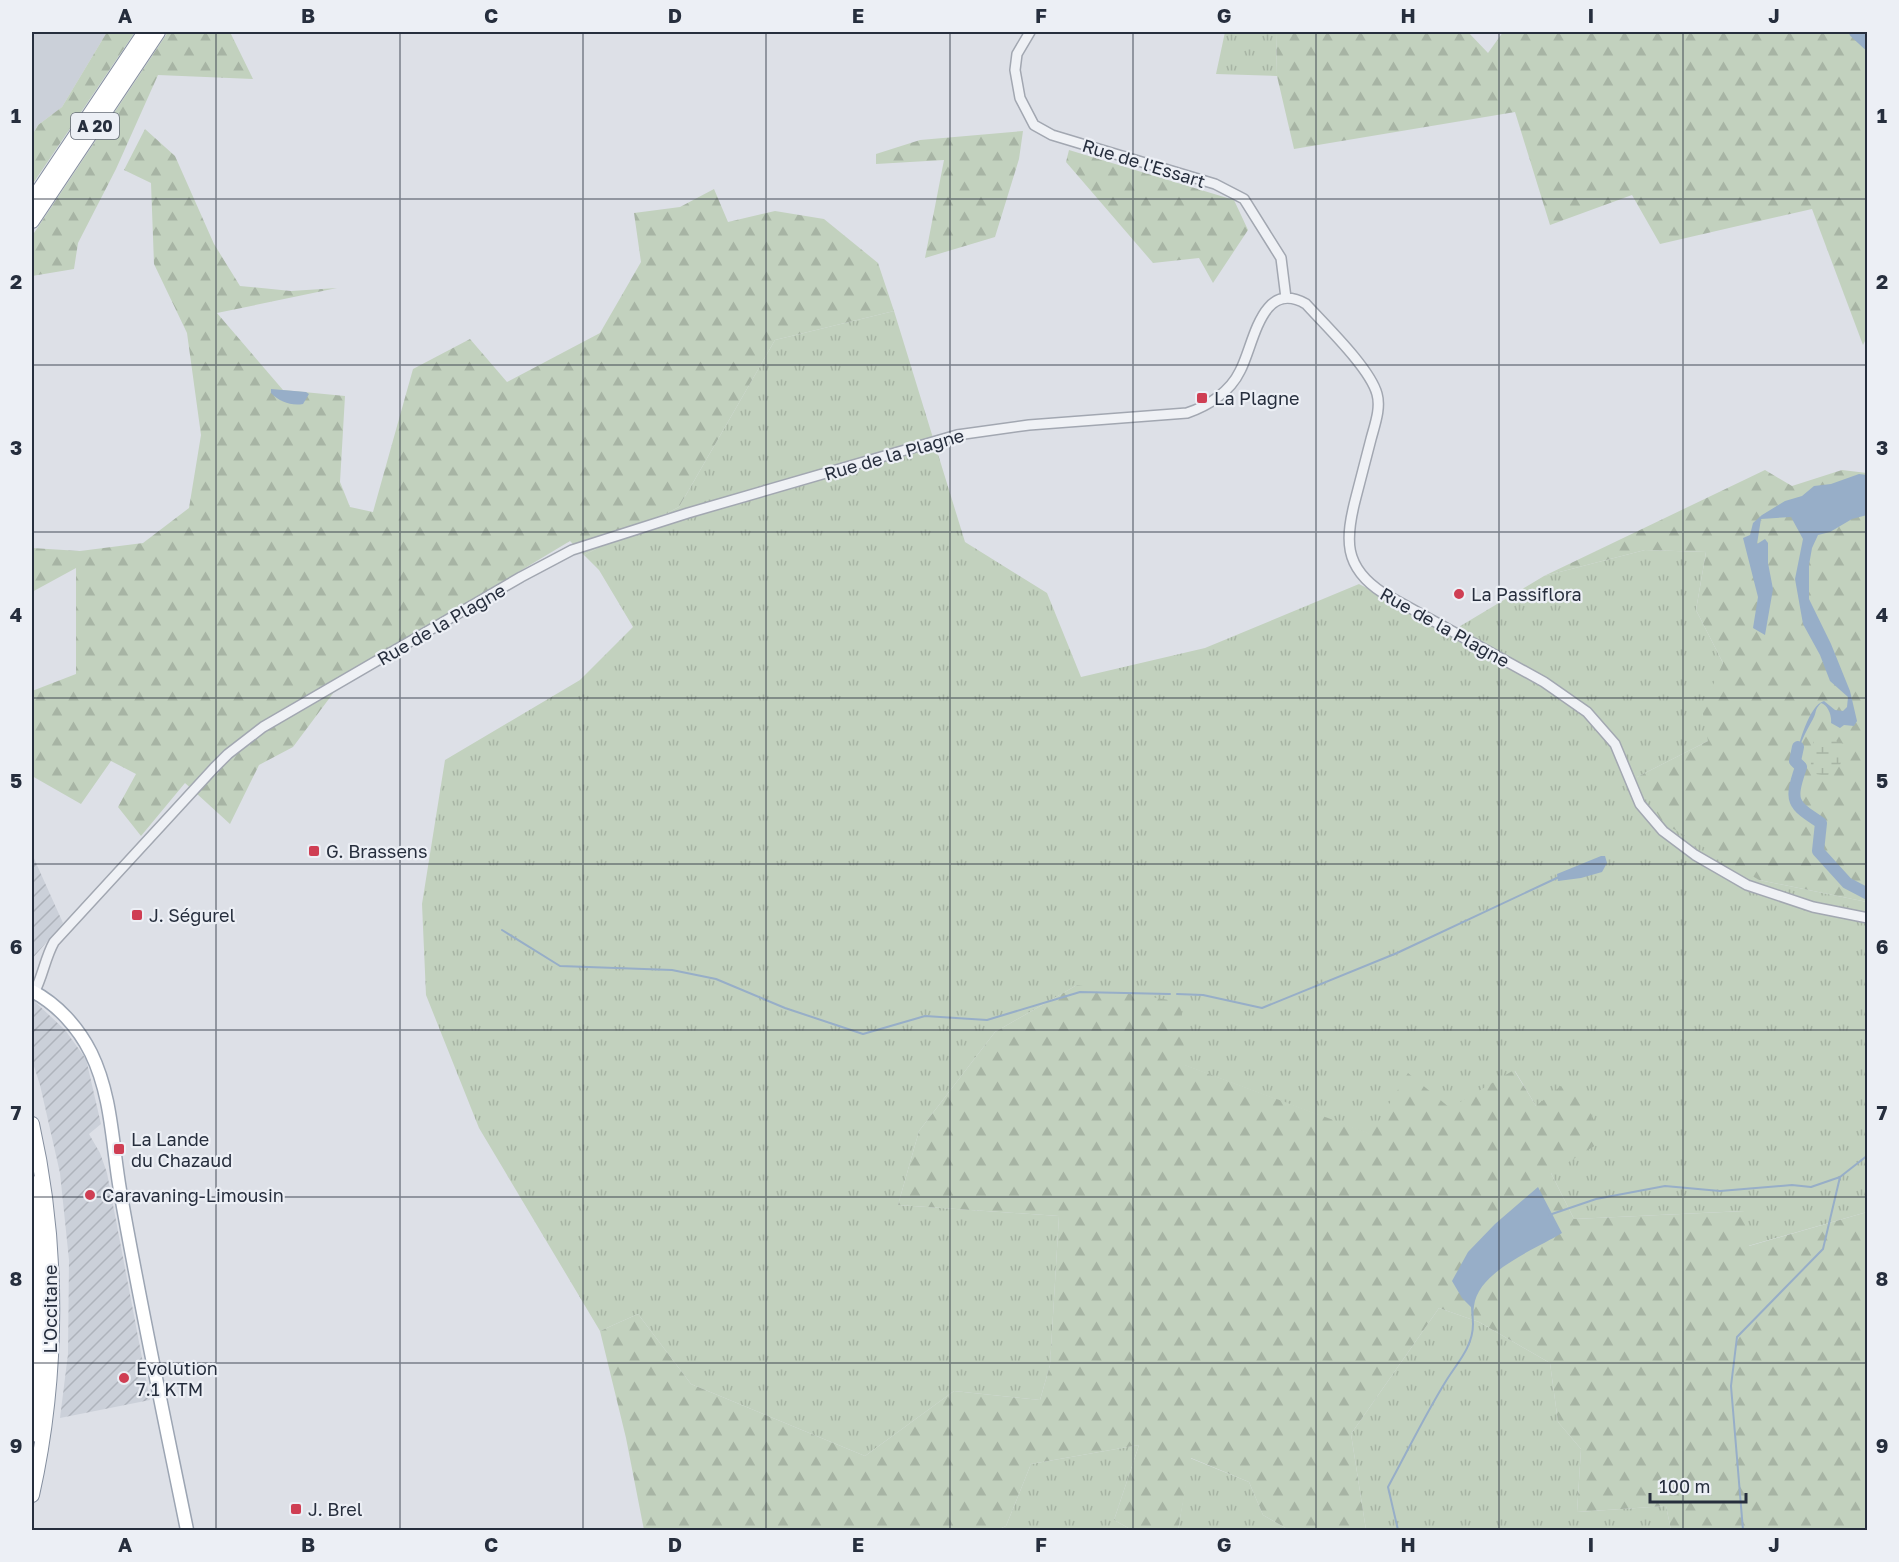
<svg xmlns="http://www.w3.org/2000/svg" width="1899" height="1562" font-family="'Golos Text',sans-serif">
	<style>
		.built { fill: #cbd0d9 }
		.industrial { fill: url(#industrial-furrows) }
		.grass { fill: url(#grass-tufts) }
		.forest { fill: url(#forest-firs) }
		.wetland { fill: url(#wetland-marsh) }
		.water { fill: #97aec8 }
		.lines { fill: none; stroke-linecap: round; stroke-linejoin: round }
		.stream { stroke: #97aec8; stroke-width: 2 }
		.river { stroke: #97aec8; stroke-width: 12 }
		.minor-casing { stroke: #a2a7b1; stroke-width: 12 }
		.major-casing { stroke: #9ca5b3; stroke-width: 15 }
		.highway-casing { stroke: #848e9e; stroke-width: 16 }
		.minor { stroke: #eff1f5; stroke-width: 9 }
		.major { stroke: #fff; stroke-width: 12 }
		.highway { stroke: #fff; stroke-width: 14 }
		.grid { fill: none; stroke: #262e3d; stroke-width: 1.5; stroke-opacity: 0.55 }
		.poi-dot { fill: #cf3e53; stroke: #eceff5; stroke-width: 2 }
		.labels { text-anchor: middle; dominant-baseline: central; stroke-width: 4.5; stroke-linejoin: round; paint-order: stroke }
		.shield { fill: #eceff5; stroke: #616874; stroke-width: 1.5 }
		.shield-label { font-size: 16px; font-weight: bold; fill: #262e3d }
		.street-label { font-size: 18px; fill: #262e3d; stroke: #eceff5 }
		.poi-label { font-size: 18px; fill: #262e3d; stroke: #eceff5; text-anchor: start }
		.neatline { fill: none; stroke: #262e3d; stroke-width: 2 }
		.grid-label { font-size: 20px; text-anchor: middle; font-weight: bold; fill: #262e3d }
	</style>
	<defs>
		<pattern id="industrial-furrows" width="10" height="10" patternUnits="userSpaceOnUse" patternTransform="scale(1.5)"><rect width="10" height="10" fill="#cbd0d9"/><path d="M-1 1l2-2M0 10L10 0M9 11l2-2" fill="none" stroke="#aeb3bb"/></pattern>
		<pattern id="grass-tufts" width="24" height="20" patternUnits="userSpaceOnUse" patternTransform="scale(1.5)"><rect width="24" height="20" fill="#c2d1be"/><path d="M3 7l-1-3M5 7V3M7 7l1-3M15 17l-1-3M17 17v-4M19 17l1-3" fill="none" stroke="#a7b4a4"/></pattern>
		<pattern id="forest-firs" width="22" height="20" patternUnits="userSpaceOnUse" patternTransform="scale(1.5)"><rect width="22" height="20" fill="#c2d1be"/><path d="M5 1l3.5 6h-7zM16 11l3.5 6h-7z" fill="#a7b4a4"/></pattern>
		<pattern id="wetland-marsh" width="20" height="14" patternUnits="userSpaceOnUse" patternTransform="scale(1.5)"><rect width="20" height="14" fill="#c2d1be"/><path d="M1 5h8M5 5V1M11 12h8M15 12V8" fill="none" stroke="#a7b4a4"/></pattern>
	</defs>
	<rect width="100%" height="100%" fill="#dde0e7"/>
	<path class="built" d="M 32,32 L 107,32 L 62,107 L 38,125 L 32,135 Z"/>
	<path class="industrial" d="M 32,854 L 63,923 L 32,959 Z
		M 32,999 L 65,1030 L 86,1059 L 101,1124 L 89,1134 L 100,1153 L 107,1173 L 150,1400 L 60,1418 L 68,1354 L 69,1260 L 60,1173 L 40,1085 L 32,1060 Z"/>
	<path class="grass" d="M 1225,32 L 1276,32 L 1277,76 L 1216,74 Z
		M 894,311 L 965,542 L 1047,593 L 1081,677 L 1205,648 L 1359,584 L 1452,631 L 1544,576 L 1645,550 L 1706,552 L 1696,610 L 1723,663 L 1708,741 L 1637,777 L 1759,880 L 1867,902 L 1867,1212 L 1748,1246 L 1744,1211 L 1574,1219 L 1551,1173 L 1536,1106 L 1515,1071 L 1450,1109 L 1372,1135 L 1184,1065 L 1077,985 L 995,1032 L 919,1131 L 898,1205 L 1059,1216 L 1050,1365 L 1040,1400 L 954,1391 L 865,1456 L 691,1384 L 638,1314 L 600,1331 L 479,1128 L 426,995 L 422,904 L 445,760 L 580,680 L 633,627 L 599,570 L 584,555 L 679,507 L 775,340 Z
		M 1439,1308 L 1479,1322 L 1550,1363 L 1558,1422 L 1581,1449 L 1577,1512 L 1666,1506 L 1671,1530 L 1366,1530 L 1351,1434 Z
		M 1139,1445 L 1114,1520 L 1132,1530 L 997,1530 L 1006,1526 L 1031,1464 Z
		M 1190,1458 L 1249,1482 L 1263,1515 L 1289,1530 L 1178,1530 Z"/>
	<path class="forest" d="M 107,32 L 135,32 L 32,185 L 32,135 L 38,125 L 62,107 Z
		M 168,32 L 230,32 L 253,79 L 158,75 L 116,169 L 78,243 L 74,269 L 32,276 L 32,236 Z
		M 1276,32 L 1468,32 L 1488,53 L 1503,32 L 1852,32 L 1854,34 L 1856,32 L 1867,32 L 1867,111 L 1865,108 L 1868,171 L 1867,337 L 1863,345 L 1812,209 L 1660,244 L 1632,195 L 1550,225 L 1515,112 L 1294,149 L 1277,76 Z
		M 145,129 L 175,156 L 214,244 L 240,286 L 291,291 L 337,288 L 217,313 L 283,390 L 345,396 L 340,482 L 350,507 L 373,512 L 413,369 L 470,339 L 507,382 L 600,333 L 641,262 L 634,213 L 680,207 L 714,189 L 728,222 L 775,211 L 824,219 L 878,263 L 894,311 L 775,340 L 679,507 L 584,555 L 570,541 L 346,676 L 293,747 L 259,765 L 230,824 L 185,783 L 141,836 L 118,807 L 136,774 L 111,761 L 81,804 L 32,776 L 32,691 L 76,674 L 76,568 L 32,592 L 32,548 L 80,551 L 143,543 L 189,508 L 201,435 L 187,333 L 154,264 L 151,183 L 124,170 Z
		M 1023,131 L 1019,159 L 995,237 L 925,258 L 944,160 L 876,164 L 876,154 L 920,140 Z
		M 1069,150 L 1234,200 L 1248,230 L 1213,283 L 1199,258 L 1153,263 L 1066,162 Z
		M 1765,470 L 1792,486 L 1842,470 L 1867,473 L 1867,902 L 1759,880 L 1662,822 L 1637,777 L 1708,741 L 1702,709 L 1723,663 L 1696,610 L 1706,552 L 1645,550 L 1544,576 Z
		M 1077,985 L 1181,1002 L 1185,1065 L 1371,1134 L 1408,1073 L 1450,1108 L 1514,1070 L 1536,1106 L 1572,1077 L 1604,1140 L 1551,1173 L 1574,1219 L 1745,1211 L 1749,1246 L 1867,1212 L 1867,1530 L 1800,1529 L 1798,1530 L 1671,1530 L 1666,1506 L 1577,1512 L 1581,1449 L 1558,1422 L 1550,1363 L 1479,1322 L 1439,1308 L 1351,1434 L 1366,1530 L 1289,1530 L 1263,1515 L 1249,1482 L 1191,1458 L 1178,1530 L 1132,1530 L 1114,1520 L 1139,1445 L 1031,1464 L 1006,1526 L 997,1530 L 644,1530 L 626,1438 L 600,1331 L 638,1314 L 691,1384 L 865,1456 L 954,1391 L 1040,1400 L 1050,1365 L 1059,1216 L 898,1205 L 919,1131 L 995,1032 Z"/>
	<path class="wetland" d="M 1814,733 L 1847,745 L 1840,765 L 1827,776 L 1810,773 Z"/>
	<path class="water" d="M 271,389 L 306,392 L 309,394 L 303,404 C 291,406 280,402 271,393 Z
		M 1859,474 L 1867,475 L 1867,515 L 1852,519 L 1830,532 L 1818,535 L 1812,548 L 1809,565 L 1809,599 L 1831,644 L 1850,691 L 1857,721 L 1854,726 L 1844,725 L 1840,728 L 1831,723 C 1832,716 1828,705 1821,703 C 1814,710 1817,712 1813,719 C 1806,732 1799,743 1797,759 L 1799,761 L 1803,761 L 1806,764 C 1800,779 1788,802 1807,813 C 1814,816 1818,817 1824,822 L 1820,849 L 1823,853 L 1840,870 L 1845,879 L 1867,892 L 1867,894 L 1847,883 L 1818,851 L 1821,823 C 1792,803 1789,802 1801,767 L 1795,761 L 1795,759 C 1799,744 1809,705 1824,701 L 1835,710 L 1843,711 L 1847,707 L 1848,697 L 1830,681 L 1820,655 L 1803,624 L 1795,579 L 1803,539 L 1791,517 L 1761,519 L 1757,544 L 1765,539 L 1768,543 L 1768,563 L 1773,589 L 1765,635 L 1753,628 L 1758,597 L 1743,538 L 1750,535 L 1753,523 L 1762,515 L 1785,501 L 1802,496 L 1814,486 L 1831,484 Z
		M 1601,856 L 1605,856 L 1607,863 L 1602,872 L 1581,878 L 1558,881 L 1557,874 Z
		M 1538,1187 L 1562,1233 C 1536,1249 1478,1271 1474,1306 C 1473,1312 1474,1319 1474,1325 L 1472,1324 L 1471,1307 L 1462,1298 L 1452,1281 L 1468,1252 L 1495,1224 Z"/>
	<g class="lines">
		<path class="stream" d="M 502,930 L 560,966 L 672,970 L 716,979 L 785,1008 L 863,1034 L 925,1016 L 987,1020 L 1080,992 L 1170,994
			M 1177,994 L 1203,995 L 1262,1008 L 1397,953 L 1559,877
			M 1549,1215 L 1596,1199 L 1665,1186 L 1720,1191 L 1792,1185 L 1811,1187 L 1840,1177
			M 1398,1530 L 1388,1487 C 1407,1452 1425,1415 1446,1381 C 1457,1363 1473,1347 1473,1324
			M 1743,1530 L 1731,1386 L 1737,1337 L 1823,1249 L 1840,1177 L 1868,1155"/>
		<path class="river" d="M 1855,32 L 1868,44
			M 1798,747 L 1795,761 L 1801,767 C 1789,802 1792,804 1821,823 L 1818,851 L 1847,883 L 1868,894"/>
		<g class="minor-casing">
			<path id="minor" d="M 1030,32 L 1017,54 L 1015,70 L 1020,98 L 1034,125 L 1052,135 L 1215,184 L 1244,199 L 1281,258 L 1286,298
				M 34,993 C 43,976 45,958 54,942 L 214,768 L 228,754 L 263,727 L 521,577 L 572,550 L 688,513 L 957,435 L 1029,425 L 1187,413 C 1208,406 1230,392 1240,371 C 1254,345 1261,278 1306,304 C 1324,324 1370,368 1377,394 C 1381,408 1375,424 1371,439 C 1366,458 1361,478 1356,497 C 1345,539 1343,567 1383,593 L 1544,682 L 1587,712 L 1615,744 L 1640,804 L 1663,831 L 1695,855 L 1747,885 L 1813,907 L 1868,918"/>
		</g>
		<g class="major-casing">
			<path id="major" d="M 32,991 C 57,1004 78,1027 91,1053 C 112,1096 112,1144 120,1190 C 140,1304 164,1417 187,1530"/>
		</g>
		<g class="highway-casing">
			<path id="highway" d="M 32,201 L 145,32
				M 32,221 L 158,32
				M 32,1124 C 59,1244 59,1374 32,1495
				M 32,1183 C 44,1267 43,1351 32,1435"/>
		</g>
		<use href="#minor" class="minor"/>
		<use href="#major" class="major"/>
		<use href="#highway" class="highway"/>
	</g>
	<path class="grid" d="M 216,32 L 216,1530M 400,32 L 400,1530M 583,32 L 583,1530M 766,32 L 766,1530M 950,32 L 950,1530M 1133,32 L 1133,1530M 1316,32 L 1316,1530M 1499,32 L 1499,1530M 1683,32 L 1683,1530M 32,199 L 1868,199M 32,365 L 1868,365M 32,532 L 1868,532M 32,698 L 1868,698M 32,864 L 1868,864M 32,1030 L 1868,1030M 32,1197 L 1868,1197M 32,1363 L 1868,1363"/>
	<g class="poi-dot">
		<rect x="1196" y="392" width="12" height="12" rx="3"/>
		<circle cx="1459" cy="594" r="6"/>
		<rect x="308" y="845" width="12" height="12" rx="3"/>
		<rect x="131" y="909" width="12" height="12" rx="3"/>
		<rect x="113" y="1143" width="12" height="12" rx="3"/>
		<circle cx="90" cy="1195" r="6"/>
		<circle cx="124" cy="1378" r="6"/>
		<rect x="290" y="1503" width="12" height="12" rx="3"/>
	</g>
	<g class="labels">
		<rect class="shield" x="71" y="113" width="48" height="26" rx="4.5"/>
		<g class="shield-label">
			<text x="95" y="126">A 20</text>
		</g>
		<g class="street-label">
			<text transform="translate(1144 163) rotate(17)">Rue de l'Essart</text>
			<text transform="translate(894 454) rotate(-16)">Rue de la Plagne</text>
			<text transform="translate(441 624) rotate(-30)">Rue de la Plagne</text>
			<text transform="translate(1445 627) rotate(29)">Rue de la Plagne</text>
			<text transform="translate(50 1309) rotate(-90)">L'Occitane</text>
		</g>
		<g class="poi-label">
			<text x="1214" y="398">La Plagne</text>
			<text x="1471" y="594">La Passiflora</text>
			<text x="326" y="851">G. Brassens</text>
			<text x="149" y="915">J. Ségurel</text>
			<text x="131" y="1139">La Lande<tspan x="131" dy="21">du Chazaud</tspan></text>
			<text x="102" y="1195">Caravaning-Limousin</text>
			<text x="136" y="1368">Evolution<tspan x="136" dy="21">7.1 KTM</tspan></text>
			<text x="308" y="1509">J. Brel</text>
		</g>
	</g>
	<rect width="1899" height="1562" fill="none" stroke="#eceff5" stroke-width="66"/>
	<path d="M1650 1493v9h96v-9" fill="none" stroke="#262e3d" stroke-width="3"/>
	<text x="1659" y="1493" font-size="18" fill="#262e3d" stroke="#eceff5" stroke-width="4.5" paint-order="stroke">100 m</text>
	<rect x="33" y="33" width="1833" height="1496" class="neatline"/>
	<g class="grid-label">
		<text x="125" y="23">A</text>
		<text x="308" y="23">B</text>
		<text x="491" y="23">C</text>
		<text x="675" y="23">D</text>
		<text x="858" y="23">E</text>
		<text x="1041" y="23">F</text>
		<text x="1224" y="23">G</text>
		<text x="1408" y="23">H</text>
		<text x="1591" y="23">I</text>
		<text x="1774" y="23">J</text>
		<text x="16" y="123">1</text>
		<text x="1882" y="123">1</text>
		<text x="16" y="289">2</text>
		<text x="1882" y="289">2</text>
		<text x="16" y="455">3</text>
		<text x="1882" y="455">3</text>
		<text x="16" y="622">4</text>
		<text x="1882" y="622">4</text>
		<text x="16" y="788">5</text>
		<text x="1882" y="788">5</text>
		<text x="16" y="954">6</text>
		<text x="1882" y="954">6</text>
		<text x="16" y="1120">7</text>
		<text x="1882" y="1120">7</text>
		<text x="16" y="1286">8</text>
		<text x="1882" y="1286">8</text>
		<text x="16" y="1453">9</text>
		<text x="1882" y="1453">9</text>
		<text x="125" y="1552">A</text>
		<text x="308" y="1552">B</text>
		<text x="491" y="1552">C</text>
		<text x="675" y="1552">D</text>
		<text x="858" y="1552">E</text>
		<text x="1041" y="1552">F</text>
		<text x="1224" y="1552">G</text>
		<text x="1408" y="1552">H</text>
		<text x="1591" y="1552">I</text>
		<text x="1774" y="1552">J</text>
	</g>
</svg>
